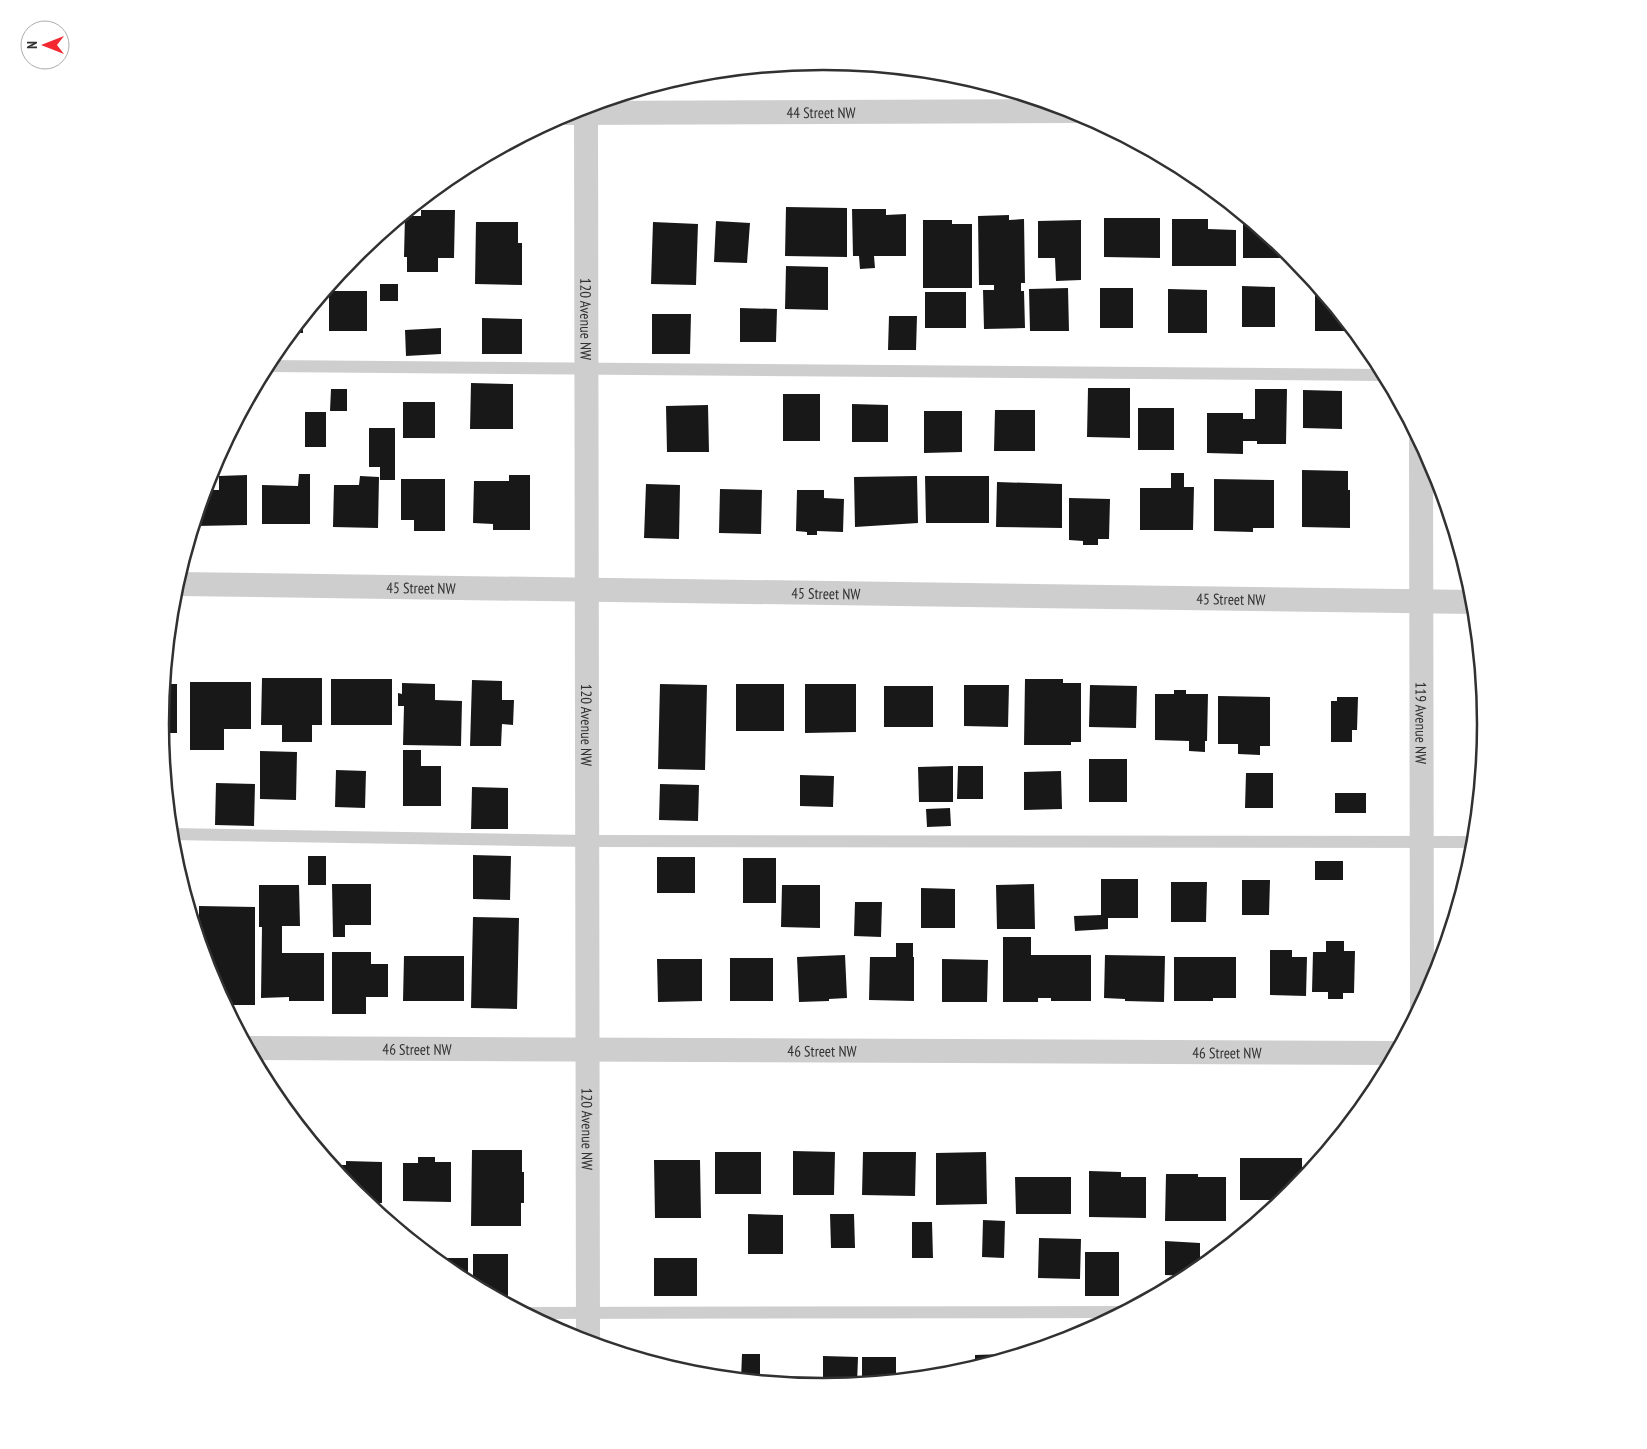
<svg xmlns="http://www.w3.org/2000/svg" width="1647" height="1449" font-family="'PT Sans Narrow',sans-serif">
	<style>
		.building { fill: #181818 }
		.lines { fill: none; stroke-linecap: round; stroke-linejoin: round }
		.service { stroke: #cecece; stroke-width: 12 }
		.minor { stroke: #cecece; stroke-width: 24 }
		.labels { text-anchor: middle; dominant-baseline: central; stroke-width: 5; stroke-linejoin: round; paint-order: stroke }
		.street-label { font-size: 15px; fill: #313131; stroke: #fff }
		.rim { fill: none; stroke: #313131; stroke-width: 2.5 }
	</style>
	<rect width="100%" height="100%" fill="#fff"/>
	<path class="building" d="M 855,64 L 879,67 L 879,69 L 855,69 Z
		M 767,67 L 767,73 L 733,71 L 733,70 Z
		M 786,207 L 847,208 L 847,257 L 785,256 Z
		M 852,209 L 886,209 L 886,215 L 906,214 L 906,256 L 874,256 L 875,268 L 860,269 L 859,256 L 853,256 Z
		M 421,210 L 455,210 L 454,258 L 438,258 L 438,272 L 407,272 L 407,257 L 404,257 L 405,216 L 421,216 Z
		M 1009,215 L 1009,220 L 1024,219 L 1025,283 L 1021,283 L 1021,291 L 1024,291 L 1025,328 L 984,329 L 983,290 L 994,290 L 994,285 L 979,285 L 978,216 Z
		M 1104,218 L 1160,218 L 1160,258 L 1104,257 Z
		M 1243,218 L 1246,218 L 1294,258 L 1243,258 Z
		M 1172,219 L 1208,219 L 1208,229 L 1236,230 L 1236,266 L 1172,266 Z
		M 923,220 L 952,220 L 952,224 L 972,224 L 972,288 L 923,288 Z
		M 1081,220 L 1081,280 L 1056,281 L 1055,258 L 1038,258 L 1038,221 Z
		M 716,221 L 750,223 L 747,263 L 714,262 Z
		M 476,222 L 518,222 L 518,243 L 522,243 L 522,285 L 475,284 Z
		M 653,222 L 698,224 L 696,285 L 651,284 Z
		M 369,244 L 369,253 L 363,253 L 363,260 L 351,260 Z
		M 786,266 L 828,267 L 828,310 L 785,309 Z
		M 380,284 L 398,284 L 398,301 L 380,301 Z
		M 1242,286 L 1275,287 L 1275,327 L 1242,327 Z
		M 1068,288 L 1069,331 L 1030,331 L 1029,289 Z
		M 1100,288 L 1133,288 L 1133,328 L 1100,328 Z
		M 1168,289 L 1207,290 L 1207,333 L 1168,333 Z
		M 329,291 L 367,291 L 367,331 L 329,331 Z
		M 1315,291 L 1322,291 L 1350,325 L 1350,331 L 1315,331 Z
		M 925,292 L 966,292 L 966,328 L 925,328 Z
		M 740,308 L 777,309 L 776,342 L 740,342 Z
		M 652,314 L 691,314 L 690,354 L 652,354 Z
		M 889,316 L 917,316 L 916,350 L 888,350 Z
		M 482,318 L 522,319 L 522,354 L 482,354 Z
		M 303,319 L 303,333 L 291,333 Z
		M 441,328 L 441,354 L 406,356 L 405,330 Z
		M 471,383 L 513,384 L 513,429 L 470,429 Z
		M 1088,388 L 1130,388 L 1130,438 L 1087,437 Z
		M 331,389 L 347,389 L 347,411 L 330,411 Z
		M 1255,389 L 1287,389 L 1286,444 L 1257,444 L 1257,441 L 1243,441 L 1243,454 L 1207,453 L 1207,413 L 1243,413 L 1243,419 L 1255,419 Z
		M 1303,390 L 1342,391 L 1342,429 L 1303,428 Z
		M 783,394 L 820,394 L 820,441 L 783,441 Z
		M 403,402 L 435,402 L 435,438 L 403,438 Z
		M 852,404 L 888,405 L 888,442 L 852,442 Z
		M 708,405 L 709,452 L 667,452 L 666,406 Z
		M 1138,408 L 1174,408 L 1174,450 L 1138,450 Z
		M 995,410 L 1035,410 L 1035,451 L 994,451 Z
		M 924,411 L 962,411 L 962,452 L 924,453 Z
		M 305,412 L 326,412 L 326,447 L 305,447 Z
		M 369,428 L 395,428 L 395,480 L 380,480 L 380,467 L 369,467 Z
		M 1302,470 L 1348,471 L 1348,490 L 1350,490 L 1350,528 L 1302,527 Z
		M 1171,473 L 1184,473 L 1184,487 L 1194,487 L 1193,530 L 1140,530 L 1140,488 L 1171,488 Z
		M 299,474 L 310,474 L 310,524 L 262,524 L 262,485 L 298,486 Z
		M 247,475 L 247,525 L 196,526 L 196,518 L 205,490 L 219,490 L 219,476 Z
		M 509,475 L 530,475 L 530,530 L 493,530 L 493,524 L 473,523 L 474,481 L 509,481 Z
		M 360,476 L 379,477 L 378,528 L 333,527 L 334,485 L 359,485 Z
		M 917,476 L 918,523 L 855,527 L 854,477 Z
		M 925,476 L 989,476 L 989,523 L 926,523 Z
		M 401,479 L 445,479 L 445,531 L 414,531 L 414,520 L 401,520 Z
		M 1214,479 L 1274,480 L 1274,528 L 1253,528 L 1253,532 L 1214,531 Z
		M 997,482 L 1062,484 L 1062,528 L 996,527 Z
		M 646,484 L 680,485 L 679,539 L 644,538 Z
		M 720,489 L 762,490 L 761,534 L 719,533 Z
		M 797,490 L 824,490 L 824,498 L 844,499 L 843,532 L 817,531 L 817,535 L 807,535 L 807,532 L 796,531 Z
		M 1069,498 L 1110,499 L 1109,539 L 1098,539 L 1098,545 L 1083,545 L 1083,541 L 1069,540 Z
		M 262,678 L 322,678 L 322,725 L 312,725 L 312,742 L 282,742 L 282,725 L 261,725 Z
		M 331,679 L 392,679 L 392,725 L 331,725 Z
		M 1025,679 L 1063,679 L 1063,683 L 1081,683 L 1081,742 L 1071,742 L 1071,745 L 1024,745 Z
		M 472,680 L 502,681 L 502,700 L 514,700 L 513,725 L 502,724 L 501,746 L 470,746 Z
		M 190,682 L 251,682 L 251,729 L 224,729 L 224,750 L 190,750 Z
		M 402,683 L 435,684 L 435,700 L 462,701 L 461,746 L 403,745 L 404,706 L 398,706 L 398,693 L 402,694 Z
		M 164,684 L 177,684 L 177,733 L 161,733 L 160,724 Z
		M 660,684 L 707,685 L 705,770 L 658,769 Z
		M 736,684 L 784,684 L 784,731 L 736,731 Z
		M 805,684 L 856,684 L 856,732 L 805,733 Z
		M 964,685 L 1009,685 L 1008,727 L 964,726 Z
		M 1090,685 L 1137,686 L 1136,728 L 1089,727 Z
		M 884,686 L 933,686 L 933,727 L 884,727 Z
		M 1174,690 L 1186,690 L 1186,694 L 1208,694 L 1207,741 L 1205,741 L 1205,752 L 1189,751 L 1189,741 L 1155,740 L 1155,694 L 1174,694 Z
		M 1218,696 L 1270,697 L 1270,746 L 1260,746 L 1260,755 L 1238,754 L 1238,744 L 1218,744 Z
		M 1337,697 L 1358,697 L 1357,730 L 1352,730 L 1352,742 L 1331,742 L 1331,701 L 1337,701 Z
		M 403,750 L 421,750 L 421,766 L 441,766 L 441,806 L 403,806 Z
		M 260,751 L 297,752 L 296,800 L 260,799 Z
		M 1089,759 L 1127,759 L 1127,802 L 1089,802 Z
		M 953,766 L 953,802 L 919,802 L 918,767 Z
		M 958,766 L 983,766 L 983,799 L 957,799 Z
		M 336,770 L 366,771 L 365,808 L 335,807 Z
		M 1061,771 L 1062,809 L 1024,810 L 1024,772 Z
		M 1246,773 L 1273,773 L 1273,808 L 1245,808 Z
		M 800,775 L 834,776 L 833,807 L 800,806 Z
		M 216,783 L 255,784 L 254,826 L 215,825 Z
		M 660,784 L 699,785 L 698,821 L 659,820 Z
		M 472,787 L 508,788 L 508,829 L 471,829 Z
		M 1335,793 L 1366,793 L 1366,813 L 1335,813 Z
		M 950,808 L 951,826 L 927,827 L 926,809 Z
		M 473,855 L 511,856 L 510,900 L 473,899 Z
		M 308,856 L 326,856 L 326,885 L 308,885 Z
		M 657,857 L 695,857 L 695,893 L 657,893 Z
		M 743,858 L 776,858 L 776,903 L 743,903 Z
		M 1315,861 L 1343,861 L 1343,880 L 1315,880 Z
		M 1101,879 L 1138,879 L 1138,918 L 1108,918 L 1108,929 L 1075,931 L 1074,916 L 1101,915 Z
		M 1242,880 L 1270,880 L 1269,915 L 1242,915 Z
		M 1171,882 L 1207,882 L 1206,922 L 1171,922 Z
		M 332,884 L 371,884 L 371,925 L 345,925 L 345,937 L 333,937 Z
		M 1034,884 L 1035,929 L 997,929 L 996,885 Z
		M 259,885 L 299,885 L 300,926 L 282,926 L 282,953 L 324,953 L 324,1001 L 289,1001 L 289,997 L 261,998 L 262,927 L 259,927 Z
		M 782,885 L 820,885 L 820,928 L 781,927 Z
		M 921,888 L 955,889 L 955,928 L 921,928 Z
		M 855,902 L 882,902 L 881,937 L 854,936 Z
		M 199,906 L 255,907 L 255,1005 L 225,1005 L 218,992 L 218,972 L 209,972 L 199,940 Z
		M 473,917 L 519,918 L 517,1009 L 471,1008 Z
		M 1003,937 L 1031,937 L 1031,955 L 1091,955 L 1091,1001 L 1051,1001 L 1051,998 L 1038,998 L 1038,1002 L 1003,1002 Z
		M 1326,941 L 1344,941 L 1344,951 L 1355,951 L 1354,993 L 1343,993 L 1343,999 L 1328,999 L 1328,992 L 1312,992 L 1313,952 L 1326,952 Z
		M 896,943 L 913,943 L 913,957 L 914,957 L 914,1001 L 869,1000 L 870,957 L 896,957 Z
		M 1270,950 L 1292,950 L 1292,957 L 1307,957 L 1306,996 L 1270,995 Z
		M 332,952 L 371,952 L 371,964 L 388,964 L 388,997 L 366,997 L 366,1014 L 332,1014 Z
		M 845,955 L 847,998 L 829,999 L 829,1001 L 799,1002 L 797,957 Z
		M 1105,955 L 1165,956 L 1164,1002 L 1125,1001 L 1125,999 L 1104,998 Z
		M 404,956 L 464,956 L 464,1001 L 403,1001 Z
		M 1174,957 L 1236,957 L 1236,998 L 1213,998 L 1213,1001 L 1174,1001 Z
		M 730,958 L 773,958 L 773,1001 L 730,1001 Z
		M 657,959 L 702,959 L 702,1001 L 658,1002 Z
		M 942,959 L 988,960 L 987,1002 L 942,1002 Z
		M 472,1150 L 522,1150 L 522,1172 L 524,1172 L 524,1203 L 521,1203 L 521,1226 L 471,1226 Z
		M 793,1151 L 835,1152 L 834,1195 L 793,1195 Z
		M 715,1152 L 761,1152 L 761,1194 L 715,1194 Z
		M 863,1152 L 916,1152 L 915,1196 L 862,1195 Z
		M 986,1152 L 987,1204 L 936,1205 L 936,1153 Z
		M 418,1157 L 435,1157 L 435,1162 L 451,1162 L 451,1202 L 403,1201 L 403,1163 L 418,1163 Z
		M 1240,1158 L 1302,1158 L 1302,1182 L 1284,1200 L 1240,1200 Z
		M 654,1160 L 700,1160 L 701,1218 L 655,1218 Z
		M 346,1161 L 382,1162 L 382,1203 L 366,1203 L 354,1193 L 331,1165 L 346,1165 Z
		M 1089,1171 L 1121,1172 L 1121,1177 L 1146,1177 L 1146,1218 L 1089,1217 Z
		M 1166,1174 L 1198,1174 L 1198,1177 L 1226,1177 L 1226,1221 L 1165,1221 Z
		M 1015,1177 L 1071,1177 L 1071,1214 L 1016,1214 Z
		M 748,1214 L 783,1215 L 783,1254 L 748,1254 Z
		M 830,1214 L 854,1214 L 855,1248 L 831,1248 Z
		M 983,1220 L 1005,1221 L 1004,1258 L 982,1257 Z
		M 912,1222 L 932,1222 L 933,1258 L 912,1258 Z
		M 1242,1225 L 1253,1226 L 1240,1236 Z
		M 1039,1238 L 1081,1239 L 1080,1279 L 1038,1278 Z
		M 1165,1241 L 1200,1243 L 1200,1270 L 1194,1274 L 1190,1274 L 1190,1276 L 1165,1275 Z
		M 1085,1252 L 1119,1252 L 1119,1296 L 1085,1296 Z
		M 473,1254 L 508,1254 L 508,1298 L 496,1298 L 473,1285 Z
		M 433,1258 L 468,1258 L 468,1283 L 455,1276 Z
		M 654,1258 L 697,1258 L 697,1296 L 654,1296 Z
		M 742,1354 L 760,1354 L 760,1381 L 741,1380 Z
		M 1006,1354 L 1007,1359 L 975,1368 L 975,1355 Z
		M 823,1356 L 858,1357 L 857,1384 L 823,1388 Z
		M 862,1357 L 896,1357 L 896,1381 L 862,1384 Z"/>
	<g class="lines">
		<path class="service" d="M 266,366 L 1385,375
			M 171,834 L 587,841 L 1475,842
			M 524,1313 L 1124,1312"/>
		<g class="minor">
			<path id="s1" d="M 586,107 L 588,1343"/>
			<path id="s2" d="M 567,113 L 1074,111"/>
			<path id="s3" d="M 1421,442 L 1422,1006"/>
			<path id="s4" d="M 176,584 L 1475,602"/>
			<path id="s5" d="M 248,1048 L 1396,1053"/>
		</g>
	</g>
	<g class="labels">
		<g class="street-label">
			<text stroke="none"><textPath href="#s2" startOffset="254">44 Street NW</textPath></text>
			<text stroke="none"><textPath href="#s1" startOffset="212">120 Avenue NW</textPath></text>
			<text stroke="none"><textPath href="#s4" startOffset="245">45 Street NW</textPath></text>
			<text stroke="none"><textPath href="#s4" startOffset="650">45 Street NW</textPath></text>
			<text stroke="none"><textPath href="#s4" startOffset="1055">45 Street NW</textPath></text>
			<text stroke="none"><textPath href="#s3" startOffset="281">119 Avenue NW</textPath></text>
			<text stroke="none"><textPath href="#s1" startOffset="618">120 Avenue NW</textPath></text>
			<text stroke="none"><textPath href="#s5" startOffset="169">46 Street NW</textPath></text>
			<text stroke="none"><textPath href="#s5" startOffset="574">46 Street NW</textPath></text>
			<text stroke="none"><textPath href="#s5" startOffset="979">46 Street NW</textPath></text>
			<text stroke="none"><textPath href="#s1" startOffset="1022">120 Avenue NW</textPath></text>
		</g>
	</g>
	<path d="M0 0H1647V1449H0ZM169 724a654 654 0 1 1 1308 0a654 654 0 1 1-1308 0Z" fill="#fff" fill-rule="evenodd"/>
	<path class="rim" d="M169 724a654 654 0 1 1 1308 0a654 654 0 1 1-1308 0Z"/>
	<g transform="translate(45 45) rotate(270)"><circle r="24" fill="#ffffff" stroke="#adadad"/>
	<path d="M0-4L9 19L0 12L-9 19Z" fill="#f32831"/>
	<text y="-8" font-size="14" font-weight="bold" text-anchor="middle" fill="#313131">N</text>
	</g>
</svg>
